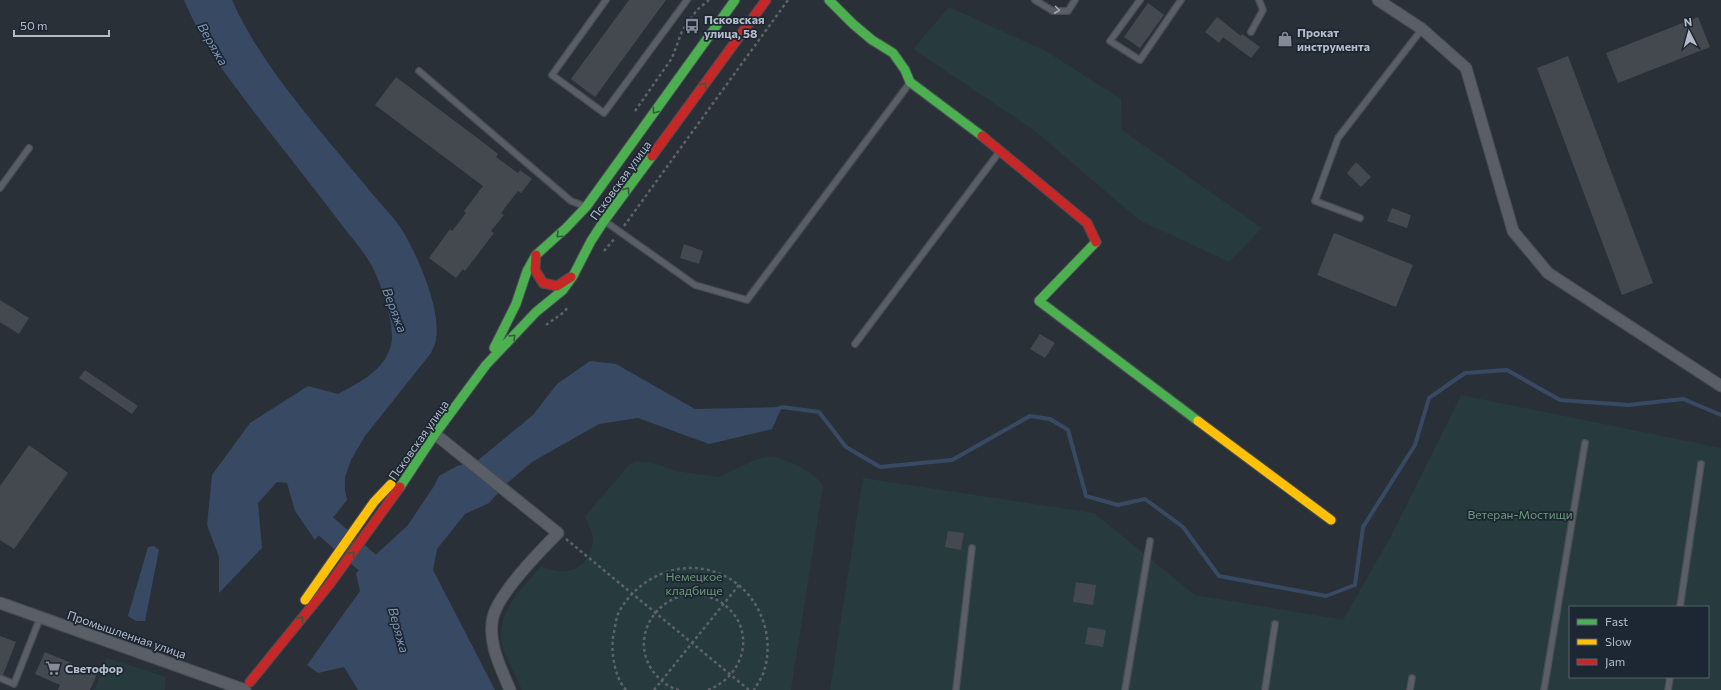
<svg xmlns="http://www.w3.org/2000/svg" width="1721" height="690" font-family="Commissioner,sans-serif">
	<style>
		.green { fill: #273a3e; fill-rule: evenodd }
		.water { fill: #384963 }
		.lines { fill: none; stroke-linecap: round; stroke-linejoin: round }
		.stream { stroke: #384963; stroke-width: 4 }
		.river { stroke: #384963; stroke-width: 23 }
		.building { fill: #444950 }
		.lane-casing { stroke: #484c53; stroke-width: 8 }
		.street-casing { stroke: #484c53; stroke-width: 13 }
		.fast-casing { stroke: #484c53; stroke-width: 11 }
		.slow-casing { stroke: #484c53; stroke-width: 11 }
		.jam-casing { stroke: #484c53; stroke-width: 11 }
		.path { stroke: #5d636a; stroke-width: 2.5; stroke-dasharray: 3 3; stroke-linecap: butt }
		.lane { stroke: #5a5e66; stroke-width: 5.5 }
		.street { stroke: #5a5e66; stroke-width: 11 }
		.fast { stroke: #4caf50; stroke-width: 9 }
		.slow { stroke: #ffc107; stroke-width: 9 }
		.jam { stroke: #c62828; stroke-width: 9 }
		.oneway { stroke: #a2a9b5 }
		.oneway2 { stroke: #305d3f }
		.labels { text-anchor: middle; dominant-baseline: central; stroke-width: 3.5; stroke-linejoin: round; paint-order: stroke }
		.poi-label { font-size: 12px; font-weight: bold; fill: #b4bcc9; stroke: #1d2633; text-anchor: start }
		.street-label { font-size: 12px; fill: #b4bcc9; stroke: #1d2633 }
		.park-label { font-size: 12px; fill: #6b9a76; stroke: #1d2633 }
		.water-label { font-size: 13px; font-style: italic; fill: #7c92b1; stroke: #1d2633 }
	</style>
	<rect width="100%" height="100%" fill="#2a3038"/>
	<path class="green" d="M 949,7 L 1046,51 L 1121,99 L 1122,130 L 1262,228 L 1229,262 L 1139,220 L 1035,131 L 913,49 Z
		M 1461,395 L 1721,448 L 1721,690 L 830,690 L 863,478 L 1094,513 L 1195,595 L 1343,620 L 1391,536 ZM 1570,607 L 1708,607 L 1708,677 L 1570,677 Z
		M 771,456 C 788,460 813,470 823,486 L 791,690 L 522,690 C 516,676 505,658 502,644 C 496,611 522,589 541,566 C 549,569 559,573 568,571 C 583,568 593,554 593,539 C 593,532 587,523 585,516 L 629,465 L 636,461 L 650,462 L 676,471 L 719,477 L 757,459 Z
		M 107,658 L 166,677 L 165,690 L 94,690 Z"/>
	<path class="water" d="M 184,0 L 232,0 C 261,66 320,130 366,186 C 378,202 394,216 404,233 C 419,259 441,309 436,339 C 436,343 433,348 431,353 L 365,436 L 351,460 L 345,477 L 345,490 L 347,500 L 315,540 L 295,511 L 287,483 L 277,482 L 258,503 L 262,548 L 219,593 L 219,557 L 207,525 L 212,475 L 250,423 L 308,386 L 338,394 C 360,382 384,371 391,345 C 396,327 381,283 372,266 C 363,250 349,235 338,220 C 303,173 265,128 231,81 C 212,56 196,28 184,0 Z
		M 590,361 L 616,364 L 695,409 L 782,407 L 772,429 L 709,444 L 638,418 L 599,424 L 532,462 L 505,485 L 489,503 L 465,514 L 437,549 L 433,570 L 495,690 L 358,690 L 344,667 L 318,673 L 307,665 L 360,591 L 356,573 L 408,525 L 434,486 L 439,476 L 457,466 L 477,461 L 533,415 L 557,384 Z
		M 154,546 L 159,550 L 145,621 L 136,621 L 128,616 L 148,547 Z"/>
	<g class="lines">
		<path class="stream" d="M 777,409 L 782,407 L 819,412 L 846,447 L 880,467 L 952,460 L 1030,416 L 1050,419 L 1068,430 L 1086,496 L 1118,505 L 1145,499 L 1183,527 L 1219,576 L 1326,596 L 1355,585 L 1363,527 L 1415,445 L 1429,398 L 1465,373 L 1507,370 L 1560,400 L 1628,405 L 1683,399 L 1721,415"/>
		<path class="river" d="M 315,498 L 322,523 L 385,578 L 387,586"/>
	</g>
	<path class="building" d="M 629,0 L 666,0 L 595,97 L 571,79 Z
		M 1148,3 L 1164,15 L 1140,48 L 1124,37 Z
		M 1217,17 L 1241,36 L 1242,34 L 1260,47 L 1251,58 L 1223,37 L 1219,43 L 1205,32 Z
		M 1698,17 L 1710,47 L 1618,83 L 1606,53 Z
		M 1568,56 L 1653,283 L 1622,295 L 1537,68 Z
		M 396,77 L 476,137 L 498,154 L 496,157 L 518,173 L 520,170 L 532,179 L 521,193 L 518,191 L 501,213 L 504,215 L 491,231 L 494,233 L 465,271 L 463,269 L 456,278 L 429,258 L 450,229 L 452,231 L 466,213 L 464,211 L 483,186 L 375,105 Z
		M 1356,162 L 1371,177 L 1361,187 L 1347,173 Z
		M 1392,208 L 1411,215 L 1407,228 L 1387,221 Z
		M 1334,233 L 1413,265 L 1396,307 L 1317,275 Z
		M 684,244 L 703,251 L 699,264 L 680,258 Z
		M 0,300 L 29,318 L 19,334 L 0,322 Z
		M 1040,334 L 1055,343 L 1045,358 L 1030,349 Z
		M 85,370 L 138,406 L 132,414 L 79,378 Z
		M 29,445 L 68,473 L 14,549 L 0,540 L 0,486 Z
		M 948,531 L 964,533 L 961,550 L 945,547 Z
		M 1076,582 L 1096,585 L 1093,605 L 1073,602 Z
		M 1088,627 L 1106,630 L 1103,647 L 1085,644 Z
		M 0,636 L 16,642 L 3,675 L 0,674 Z
		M 45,652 L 97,674 L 90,690 L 58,690 L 60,685 L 35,674 Z"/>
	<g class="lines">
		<g class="lane-casing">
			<path id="lane" d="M 606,0 L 552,75 L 604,113 L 687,0
				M 1035,0 L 1053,11 L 1068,11 L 1075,0
				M 1140,0 L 1110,41 L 1140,60 L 1181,0
				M 1251,32 L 1263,10 L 1259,0
				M 419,71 L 571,201 L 584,206
				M 0,188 L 29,148
				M 1360,218 L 1315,201 L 1338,138 L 1422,29
				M 606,222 L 695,285 L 747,300 L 909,84
				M 855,344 L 1000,151
				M 1680,607 L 1701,464
				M 0,678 L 14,684 L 40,618
				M 956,690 L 972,548
				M 1125,690 L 1150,541
				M 1265,690 L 1275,624
				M 1410,690 L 1412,678
				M 1544,690 L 1585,443
				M 1668,690 L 1670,677"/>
		</g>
		<g class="street-casing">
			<path id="street" d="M 1378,0 L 1422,29 L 1466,68 L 1513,231 L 1548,273 L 1721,386
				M 435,434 L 558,533 C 540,551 499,593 493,617 C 487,642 501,668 510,690
				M 0,603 L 245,690"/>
		</g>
		<g class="fast-casing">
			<path id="fast" d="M 829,0 L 853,24 L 872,40 L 893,53 L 905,70 L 910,82 L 982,136
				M 1096,242 L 1039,301 L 1198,421
				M 494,348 L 516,304 L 527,271 L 536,255 L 566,228 L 586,207 L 735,0
				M 400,487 L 435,434 L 486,365 L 536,312 L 563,290 L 573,276 L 591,241 L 604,221 L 652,156"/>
		</g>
		<g class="slow-casing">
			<path id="slow" d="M 1198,421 L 1331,520
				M 305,600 L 374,502 L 391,484"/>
		</g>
		<g class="jam-casing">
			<path id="jam" d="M 982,136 L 1087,223 L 1096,242
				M 652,156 L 766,0
				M 536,255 L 535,270 L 543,283 L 557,286 L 571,277
				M 250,682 L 329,585 L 400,487"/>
		</g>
		<path class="path" d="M 635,111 L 672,58 L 682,31 L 697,10 L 709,0
			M 624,226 L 788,0
			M 604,251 L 615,238
			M 546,325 L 564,312 L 569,306
			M 566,539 L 749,690
			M 626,690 C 614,677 610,649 614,632 C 615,626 616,620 618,614 C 636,578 679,558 718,573 C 757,588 776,633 764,671 C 762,678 757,684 754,690
			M 654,690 L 739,585
			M 679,690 C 670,688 662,682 656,675 C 628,643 652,596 694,594 C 701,594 710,597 717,600 C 757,622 749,674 708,690"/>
		<use href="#lane" class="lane"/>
		<use href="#street" class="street"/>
		<use href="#fast" class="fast"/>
		<use href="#slow" class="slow"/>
		<use href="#jam" class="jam"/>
	</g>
	<defs><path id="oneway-chevron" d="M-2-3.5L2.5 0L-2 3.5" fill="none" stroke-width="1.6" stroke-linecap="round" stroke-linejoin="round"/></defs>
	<use class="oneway" href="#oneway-chevron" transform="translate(1057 10) rotate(7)"/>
	<g class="oneway2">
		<use href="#oneway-chevron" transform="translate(704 85) rotate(-54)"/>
		<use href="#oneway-chevron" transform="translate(655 111) rotate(126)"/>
		<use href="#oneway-chevron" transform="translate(627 190) rotate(-54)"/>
		<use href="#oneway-chevron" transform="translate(559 235) rotate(137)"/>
		<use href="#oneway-chevron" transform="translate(513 337) rotate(-46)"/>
		<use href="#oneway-chevron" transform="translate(352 554) rotate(-54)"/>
		<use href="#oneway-chevron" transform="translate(301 619) rotate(-51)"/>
	</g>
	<defs>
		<g id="bus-bare" transform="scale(1.2)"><path d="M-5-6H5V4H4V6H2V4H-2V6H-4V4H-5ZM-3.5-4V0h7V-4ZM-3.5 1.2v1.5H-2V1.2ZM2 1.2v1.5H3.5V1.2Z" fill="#848b96" stroke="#1d2633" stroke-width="2.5" paint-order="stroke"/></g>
		<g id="shop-bare" transform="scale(1.2)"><path d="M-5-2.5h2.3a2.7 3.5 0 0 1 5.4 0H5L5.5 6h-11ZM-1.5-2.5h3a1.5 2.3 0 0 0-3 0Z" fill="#848b96" stroke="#1d2633" stroke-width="2.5" paint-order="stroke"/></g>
		<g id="supermarket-bare" transform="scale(1.2)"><path d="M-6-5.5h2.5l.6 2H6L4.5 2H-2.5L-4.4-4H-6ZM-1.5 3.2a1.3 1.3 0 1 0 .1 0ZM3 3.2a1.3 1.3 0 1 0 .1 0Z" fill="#848b96" stroke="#1d2633" stroke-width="2.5" paint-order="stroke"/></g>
	</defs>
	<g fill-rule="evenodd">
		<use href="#bus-bare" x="692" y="26"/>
		<use href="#shop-bare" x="1285" y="39"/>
		<use href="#supermarket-bare" x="53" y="668"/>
	</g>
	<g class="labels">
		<g class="poi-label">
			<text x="704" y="19">Псковская<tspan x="704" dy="14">улица, 58</tspan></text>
			<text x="1297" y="32">Прокат<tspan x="1297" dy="14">инструмента</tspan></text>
			<text x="65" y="668">Светофор</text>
		</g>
		<g class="street-label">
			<text transform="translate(620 180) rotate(-54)">Псковская улица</text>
			<text transform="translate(418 440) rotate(-55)">Псковская улица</text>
			<text transform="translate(127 634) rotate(19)">Промышленная улица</text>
		</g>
		<g class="park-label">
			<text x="1520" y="514">Ветеран-Мостищи</text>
			<text x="694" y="576">Немецкое<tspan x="694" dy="14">кладбище</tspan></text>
		</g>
		<g class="water-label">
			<text transform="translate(213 44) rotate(60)">Веряжа</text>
			<text transform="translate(395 310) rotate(69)">Веряжа</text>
			<text transform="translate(399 630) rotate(75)">Веряжа</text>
		</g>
	</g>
	<rect x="1569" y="606" width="140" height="72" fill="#1d2633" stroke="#59626f"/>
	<rect x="1577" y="619" width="20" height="6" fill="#4caf50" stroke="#59626f"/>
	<text x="1605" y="626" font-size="12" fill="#b4bcc9">Fast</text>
	<rect x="1577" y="639" width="20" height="6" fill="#ffc107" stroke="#59626f"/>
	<text x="1605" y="646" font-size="12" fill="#b4bcc9">Slow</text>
	<rect x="1577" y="659" width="20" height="6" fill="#c62828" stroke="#59626f"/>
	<text x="1605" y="666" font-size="12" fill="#b4bcc9">Jam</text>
	<g transform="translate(1689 32) rotate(354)" stroke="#1d2633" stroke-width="3" paint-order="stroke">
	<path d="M0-3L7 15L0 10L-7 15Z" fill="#b4bcc9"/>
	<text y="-6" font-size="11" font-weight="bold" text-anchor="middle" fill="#b4bcc9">N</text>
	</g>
	<path d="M14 30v6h95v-6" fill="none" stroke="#b4bcc9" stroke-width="2"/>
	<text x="20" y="30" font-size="12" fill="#b4bcc9" stroke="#1d2633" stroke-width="3" paint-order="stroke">50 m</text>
</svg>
